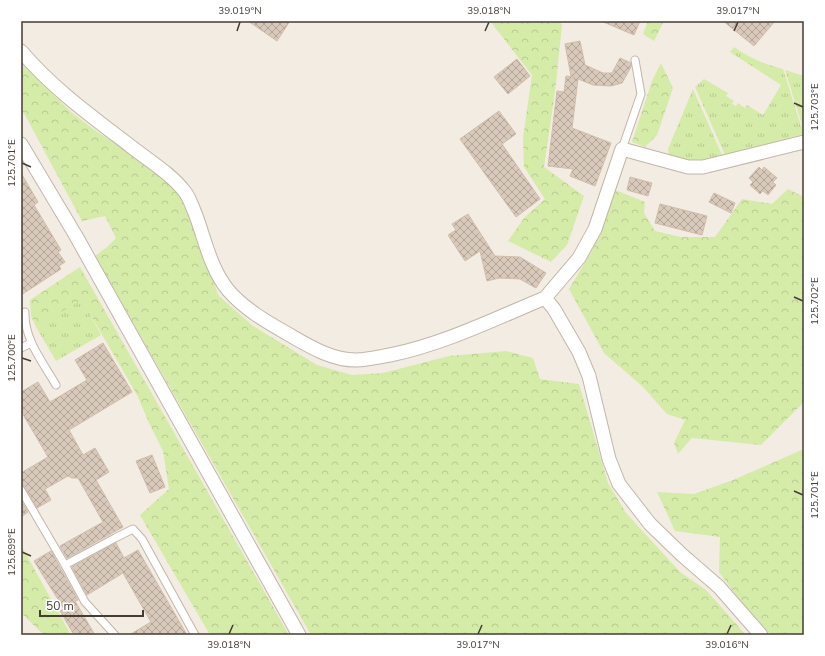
<svg xmlns="http://www.w3.org/2000/svg" width="825" height="656" font-family="'Nunito Sans',sans-serif">
	<style>
		.grass { fill: url(#grass-tufts) }
		.forest { fill: url(#forest-crowns) }
		.building { fill: url(#building-cross-hatch); stroke: #d1bdab }
		.lines { fill: none; stroke-linecap: round; stroke-linejoin: round }
		.service-casing { stroke: #c2b6a8; stroke-width: 9 }
		.minor-casing { stroke: #c2b6a8; stroke-width: 15 }
		.service { stroke: #fff; stroke-width: 7 }
		.minor { stroke: #fff; stroke-width: 13 }
		.ticks { fill: none; stroke: #453c33; stroke-width: 1.5 }
		.neatline { fill: none; stroke: #453c33; stroke-width: 1.5 }
		.ticks-label { font-size: 10px; text-anchor: middle; fill: #453c33 }
	</style>
	<defs>
		<pattern id="grass-tufts" width="24" height="20" patternUnits="userSpaceOnUse"><rect width="24" height="20" fill="#d5eba8"/><path d="M3 7l-1-3M5 7V3M7 7l1-3M15 17l-1-3M17 17v-4M19 17l1-3" fill="none" stroke="#b8ca91"/></pattern>
		<pattern id="forest-crowns" width="20" height="18" patternUnits="userSpaceOnUse"><rect width="20" height="18" fill="#d5eba8"/><path d="M2 6a3 3 0 1 1 6 0M12 15a3 3 0 1 1 6 0" fill="none" stroke="#b8ca91"/></pattern>
		<pattern id="building-cross-hatch" width="8" height="8" patternUnits="userSpaceOnUse"><rect width="8" height="8" fill="#d8c9bb"/><path d="M0 0l8 8M0 8l8-8" fill="none" stroke="#b1a499"/></pattern>
	</defs>
	<rect width="100%" height="100%" fill="#f3ece3"/>
	<path class="grass" d="M 734,47 C 749,58 765,64 783,69 L 801,126 L 802,125 L 785,70 L 804,76 L 804,134 L 725,155 L 695,87 L 704,79 L 728,93 L 726,96 L 734,101 L 732,104 L 736,106 L 738,103 L 745,108 L 747,105 L 763,115 L 781,85 L 730,52 Z
		M 693,89 L 722,155 L 699,161 L 688,162 L 669,155 L 668,149 Z
		M 82,299 L 101,335 L 56,361 L 36,327 Z"/>
	<path class="forest" d="M 490,21 L 560,21 L 562,25 L 555,92 L 544,167 L 584,196 L 567,245 L 551,262 L 508,241 L 524,218 L 545,199 L 524,167 L 523,138 L 532,75 Z
		M 648,21 L 664,21 L 654,41 L 643,34 Z
		M 21,63 L 71,112 L 96,131 L 155,170 L 180,195 L 194,222 L 202,251 L 219,296 L 253,326 L 317,365 L 352,375 L 383,373 L 449,356 L 506,351 L 533,358 L 540,379 L 579,384 L 608,483 L 626,513 L 680,572 L 706,590 L 746,635 L 311,635 L 95,256 L 107,247 L 116,238 L 105,216 L 82,221 L 25,115 L 21,110 Z
		M 661,63 L 673,88 L 657,135 L 645,147 L 632,142 L 652,81 Z
		M 788,189 L 804,197 L 804,402 L 761,445 L 692,438 L 678,454 L 674,443 L 685,420 L 667,414 L 643,387 L 604,353 L 569,289 L 592,251 L 615,190 L 645,202 L 644,213 L 655,231 L 681,237 L 715,237 L 742,199 L 772,204 Z
		M 80,267 L 289,635 L 210,635 L 140,515 L 169,489 L 163,451 L 150,425 L 137,395 L 82,300 L 36,327 L 31,316 L 30,300 Z
		M 804,449 L 804,635 L 771,635 L 739,599 L 719,572 L 720,537 L 675,531 L 657,492 L 694,494 L 733,480 Z
		M 21,545 L 71,635 L 44,635 L 21,613 Z"/>
	<path class="building" d="M 248,21 L 290,21 L 277,41 Z
		M 601,21 L 640,21 L 634,35 Z
		M 723,21 L 775,21 L 754,46 Z
		M 580,41 L 585,65 L 603,73 L 612,73 L 620,58 L 631,63 L 631,67 L 622,83 L 611,86 L 593,85 L 578,79 L 572,128 L 611,143 L 595,186 L 570,176 L 573,169 L 548,166 L 557,91 L 564,92 L 566,76 L 574,77 L 571,76 L 565,44 Z
		M 517,59 L 530,76 L 508,94 L 494,77 Z
		M 499,111 L 516,134 L 502,144 L 540,199 L 516,217 L 460,139 Z
		M 759,167 L 762,170 L 764,167 L 777,178 L 773,182 L 776,185 L 768,195 L 763,191 L 760,194 L 750,185 L 753,182 L 749,178 Z
		M 21,173 L 38,202 L 34,205 L 61,250 L 58,252 L 65,262 L 59,266 L 61,269 L 21,295 Z
		M 630,177 L 652,183 L 648,196 L 627,190 Z
		M 714,193 L 735,203 L 731,213 L 709,202 Z
		M 660,204 L 707,216 L 702,235 L 655,223 Z
		M 468,214 L 495,256 L 520,257 L 546,273 L 536,288 L 520,279 L 499,278 L 487,281 L 480,251 L 465,261 L 448,235 L 456,230 L 452,224 Z
		M 103,343 L 132,392 L 69,430 L 83,455 L 95,448 L 109,472 L 96,480 L 123,527 L 67,558 L 60,546 L 103,522 L 78,478 L 72,478 L 68,476 L 45,489 L 51,500 L 37,508 L 25,487 L 21,485 L 21,473 L 48,457 L 21,411 L 21,392 L 38,382 L 50,402 L 87,380 L 75,360 Z
		M 152,455 L 165,487 L 150,493 L 136,461 Z
		M 21,500 L 28,512 L 21,517 Z
		M 116,543 L 124,558 L 138,550 L 187,635 L 129,635 L 151,622 L 123,573 L 87,595 L 72,567 Z
		M 51,551 L 78,600 L 75,601 L 95,635 L 74,635 L 60,611 L 64,609 L 34,561 Z"/>
	<g class="lines">
		<g class="service-casing">
			<path id="service" d="M 622,149 L 641,94 L 635,60
				M 25,312 C 24,340 43,362 56,385
				M 21,348 L 31,343
				M 21,490 L 65,565 L 115,538 L 133,529 L 142,539 L 195,635
				M 65,565 L 85,602 L 115,635"/>
		</g>
		<g class="minor-casing">
			<path id="minor" d="M 21,51 C 53,89 94,118 133,148 C 151,162 171,174 185,192 C 189,197 192,206 195,213 C 205,239 210,268 228,290 C 244,309 267,322 288,334 C 309,346 331,360 356,360 C 367,360 379,357 390,355 C 444,344 494,319 545,298 L 554,309 L 579,352 L 589,376 L 609,459 L 619,484 L 650,524 L 681,554 L 719,587 L 761,635
				M 21,144 L 76,236 L 299,635
				M 545,298 L 579,258 L 595,229 L 622,149 L 688,167 L 703,167 L 804,142"/>
		</g>
		<use href="#service" class="service"/>
		<use href="#minor" class="minor"/>
	</g>
	<path class="ticks" d="M 237,31 L 240,22M 485,31 L 489,22M 734,31 L 738,22M 794,103 L 803,107M 22,163 L 31,167M 794,297 L 803,301M 22,358 L 31,361M 794,491 L 803,495M 22,552 L 31,556M 229,634 L 233,625M 478,634 L 482,625M 727,634 L 731,625"/>
	<rect width="825" height="656" fill="none" stroke="#ffffff" stroke-width="44"/>
	<path d="M40 610v6h103v-6" fill="none" stroke="#453c33" stroke-width="2"/>
	<text x="46" y="610" font-size="12" fill="#453c33" stroke="#ffffff" stroke-width="3" paint-order="stroke">50 m</text>
	<rect x="22" y="22" width="781" height="612" class="neatline"/>
	<g class="ticks-label">
		<text x="240" y="14">39.019°N</text>
		<text x="489" y="14">39.018°N</text>
		<text x="738" y="14">39.017°N</text>
		<text transform="translate(814 107) rotate(-90)" y="4">125.703°E</text>
		<text transform="translate(11 163) rotate(-90)" y="4">125.701°E</text>
		<text transform="translate(814 301) rotate(-90)" y="4">125.702°E</text>
		<text transform="translate(11 358) rotate(-90)" y="4">125.700°E</text>
		<text transform="translate(814 495) rotate(-90)" y="4">125.701°E</text>
		<text transform="translate(11 552) rotate(-90)" y="4">125.699°E</text>
		<text x="229" y="648">39.018°N</text>
		<text x="478" y="648">39.017°N</text>
		<text x="727" y="648">39.016°N</text>
	</g>
</svg>
